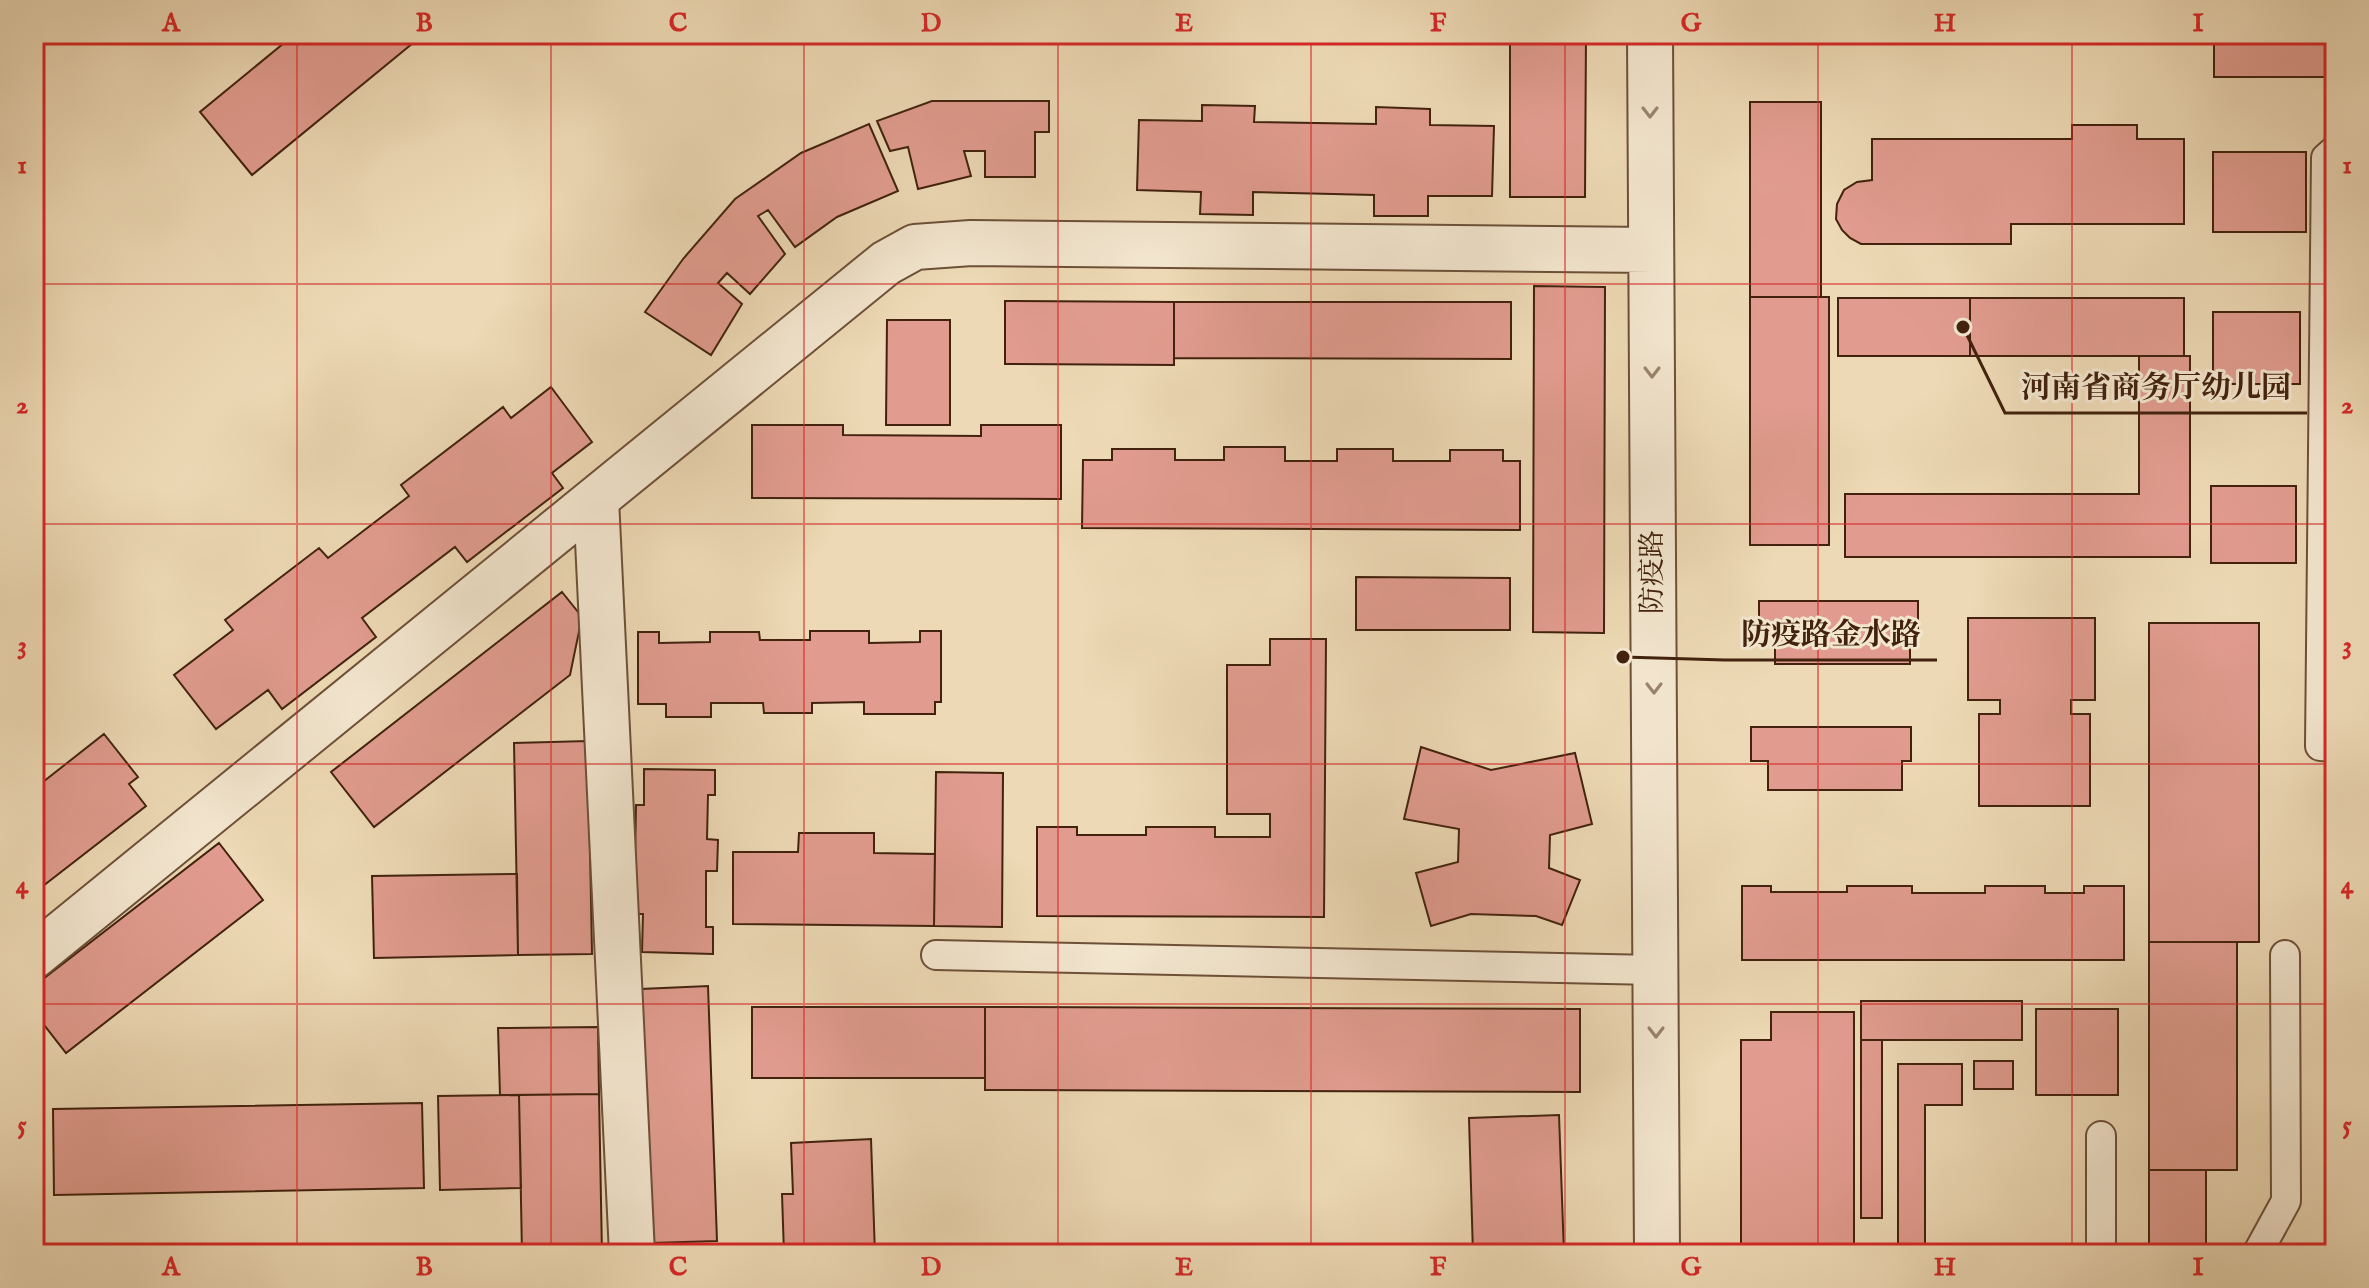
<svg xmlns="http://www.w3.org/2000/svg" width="2369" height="1288" font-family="'IM FELL English','Noto Serif SC',serif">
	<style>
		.building { fill: #e19c8f; stroke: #42220e; stroke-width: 2 }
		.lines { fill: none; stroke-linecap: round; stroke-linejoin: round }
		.service-casing { stroke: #6d5038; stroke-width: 32 }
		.minor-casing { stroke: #6d5038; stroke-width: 48 }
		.service { stroke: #f3e6cf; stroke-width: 28 }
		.minor { stroke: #f3e6cf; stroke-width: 44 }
		.oneway { stroke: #9a846e }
		.grid { fill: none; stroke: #d62828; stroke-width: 2; stroke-opacity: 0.55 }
		.labels { text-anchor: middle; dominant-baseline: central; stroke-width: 6; stroke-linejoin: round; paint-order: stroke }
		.street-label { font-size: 28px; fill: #42220e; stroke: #f3e6cf }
		.leader { fill: none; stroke: #42220e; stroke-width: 3 }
		.callout-dot { fill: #42220e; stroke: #f3e6cf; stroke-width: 3 }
		.callout-label { font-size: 30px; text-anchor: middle; font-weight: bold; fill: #42220e; stroke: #f3e6cf; stroke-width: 6; stroke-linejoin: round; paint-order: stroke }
		.neatline { fill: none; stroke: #d62828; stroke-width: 3 }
		.grid-label { font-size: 26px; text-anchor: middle; font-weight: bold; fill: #d62828 }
	</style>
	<rect width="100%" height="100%" fill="#edd9b5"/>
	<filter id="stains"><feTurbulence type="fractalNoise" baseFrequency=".0025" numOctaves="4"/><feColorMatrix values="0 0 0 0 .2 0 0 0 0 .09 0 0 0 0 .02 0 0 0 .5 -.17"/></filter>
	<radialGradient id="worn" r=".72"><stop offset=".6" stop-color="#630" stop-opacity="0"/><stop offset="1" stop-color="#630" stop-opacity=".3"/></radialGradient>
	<path class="building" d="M 295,34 L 424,34 L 252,175 L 200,112 Z
		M 1510,34 L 1586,34 L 1585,197 L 1510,197 Z
		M 1739,34 L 2178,34 L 2178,41 L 1739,41 Z
		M 2214,34 L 2335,34 L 2335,77 L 2214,77 Z
		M 932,101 L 1049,101 L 1049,132 L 1035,132 L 1035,177 L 985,177 L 985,151 L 964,151 L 971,176 L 918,189 L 908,147 L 890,151 L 877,121 Z
		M 1750,102 L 1821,102 L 1821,297 L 1750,297 Z
		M 1202,105 L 1255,106 L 1254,122 L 1376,124 L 1376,107 L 1430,109 L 1430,125 L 1494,126 L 1492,196 L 1428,196 L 1428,216 L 1374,216 L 1374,195 L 1253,192 L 1253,215 L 1200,214 L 1201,192 L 1137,190 L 1139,120 L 1202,121 Z
		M 869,124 L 898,191 L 837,217 L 795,247 L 768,210 L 758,216 L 785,254 L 750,294 L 727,273 L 718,283 L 742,304 L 711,355 L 645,312 L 683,259 L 735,199 L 801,153 Z
		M 2072,125 L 2137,125 L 2137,139 L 2184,139 L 2184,224 L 2011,224 L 2011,244 L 1861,244 L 1850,238 L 1842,230 L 1836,219 L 1837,204 L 1844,190 L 1857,182 L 1872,180 L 1872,139 L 2072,139 Z
		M 2213,152 L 2306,152 L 2306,232 L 2213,232 Z
		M 1534,286 L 1605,287 L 1604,633 L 1533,632 Z
		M 1750,297 L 1829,297 L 1829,545 L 1750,545 Z
		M 1838,298 L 1970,298 L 1970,356 L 1838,356 Z
		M 1970,298 L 2184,298 L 2184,356 L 1970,356 Z
		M 1005,301 L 1174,302 L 1174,365 L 1005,364 Z
		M 1174,302 L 1511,302 L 1511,359 L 1174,358 Z
		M 2213,312 L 2300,312 L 2300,384 L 2213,384 Z
		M 887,320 L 950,320 L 950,425 L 886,425 Z
		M 2139,356 L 2190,356 L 2190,557 L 1845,557 L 1845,494 L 2139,494 Z
		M 551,387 L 592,442 L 552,473 L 563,488 L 467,562 L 455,547 L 362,618 L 376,637 L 282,709 L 268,690 L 216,729 L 174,675 L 233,630 L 225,620 L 319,548 L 328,558 L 409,496 L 401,485 L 503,407 L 511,418 Z
		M 752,425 L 843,425 L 843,435 L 981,436 L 981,425 L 1061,425 L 1061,499 L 752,498 Z
		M 1224,447 L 1285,447 L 1285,461 L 1337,461 L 1337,449 L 1393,449 L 1393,461 L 1450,461 L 1450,450 L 1503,450 L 1503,461 L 1520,461 L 1520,530 L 1082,528 L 1083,460 L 1112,460 L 1112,449 L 1175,449 L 1175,460 L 1224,460 Z
		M 2211,486 L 2296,486 L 2296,563 L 2211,563 Z
		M 1356,577 L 1510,578 L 1510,630 L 1356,630 Z
		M 562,592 L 582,617 L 570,675 L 374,827 L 331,772 Z
		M 1759,601 L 1918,601 L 1918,635 L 1910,635 L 1910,664 L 1775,664 L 1775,635 L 1759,635 Z
		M 1968,618 L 2095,618 L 2095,700 L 2071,700 L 2071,714 L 2090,714 L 2090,806 L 1979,806 L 1979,714 L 2000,714 L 2000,700 L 1968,700 Z
		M 2149,623 L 2259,623 L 2259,942 L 2149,942 Z
		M 810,631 L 869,631 L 869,643 L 920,642 L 920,631 L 941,631 L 941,702 L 935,702 L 935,714 L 864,714 L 864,702 L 812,703 L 812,713 L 764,713 L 763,703 L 711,703 L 711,717 L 666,717 L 666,704 L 638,704 L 638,632 L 659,632 L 659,643 L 710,642 L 710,632 L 759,632 L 760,640 L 810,640 Z
		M 1270,639 L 1326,639 L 1324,917 L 1037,916 L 1037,827 L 1077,827 L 1077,835 L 1146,835 L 1146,827 L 1215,827 L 1215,837 L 1270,837 L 1270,814 L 1227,814 L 1227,665 L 1270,665 Z
		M 1751,727 L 1911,727 L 1911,761 L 1902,761 L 1902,790 L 1768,790 L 1768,761 L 1751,761 Z
		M 104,734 L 138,777 L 129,784 L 146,806 L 34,893 L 34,789 Z
		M 588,741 L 592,954 L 518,955 L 514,743 Z
		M 1421,747 L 1491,770 L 1575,753 L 1592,824 L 1550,835 L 1549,868 L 1580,880 L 1562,925 L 1536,916 L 1471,914 L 1431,926 L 1416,873 L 1458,862 L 1459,829 L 1404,819 Z
		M 644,769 L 715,770 L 715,795 L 708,795 L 707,839 L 718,840 L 717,871 L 706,871 L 706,927 L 713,927 L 713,954 L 642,952 L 643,914 L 634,914 L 636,805 L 644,805 Z
		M 936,772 L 1003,773 L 1002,927 L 934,926 Z
		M 799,833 L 874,833 L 874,853 L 935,854 L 934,926 L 733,924 L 733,852 L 798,852 Z
		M 219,843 L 263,900 L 66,1053 L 34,1012 L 34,986 Z
		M 517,874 L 518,955 L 374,958 L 372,876 Z
		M 1742,886 L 1771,886 L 1771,892 L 1847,892 L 1847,886 L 1912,886 L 1912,893 L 1985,893 L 1985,886 L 2045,886 L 2045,893 L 2084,893 L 2084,886 L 2124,886 L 2124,960 L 1742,960 Z
		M 2149,942 L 2237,942 L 2237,1170 L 2149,1170 Z
		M 708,986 L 717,1241 L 651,1243 L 641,989 Z
		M 1861,1001 L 2022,1001 L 2022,1040 L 1861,1040 Z
		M 752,1007 L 985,1007 L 985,1078 L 752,1078 Z
		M 985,1007 L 1580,1009 L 1580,1092 L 985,1090 Z
		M 2036,1009 L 2118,1009 L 2118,1095 L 2036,1095 Z
		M 1771,1012 L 1854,1012 L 1854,1254 L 1741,1254 L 1741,1040 L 1771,1040 Z
		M 598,1027 L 599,1094 L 500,1095 L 498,1028 Z
		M 1861,1040 L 1882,1040 L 1882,1218 L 1861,1218 Z
		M 1974,1061 L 2013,1061 L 2013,1089 L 1974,1089 Z
		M 1898,1064 L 1962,1064 L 1962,1105 L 1925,1105 L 1925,1254 L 1898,1254 Z
		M 599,1094 L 602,1254 L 522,1254 L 519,1095 Z
		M 519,1095 L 521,1188 L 440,1190 L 438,1096 Z
		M 422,1103 L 424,1188 L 54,1195 L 53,1109 Z
		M 1559,1115 L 1564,1254 L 1473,1254 L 1469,1118 Z
		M 871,1139 L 875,1254 L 784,1254 L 782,1194 L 793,1194 L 791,1143 Z
		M 2149,1170 L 2206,1170 L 2206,1254 L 2149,1254 Z"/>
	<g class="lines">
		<g class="service-casing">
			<path id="service" d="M 2335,150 L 2326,158 L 2320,746 L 2335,747
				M 936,955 L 1655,970
				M 2101,1136 L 2101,1254
				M 2257,1254 L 2286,1201 L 2285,955"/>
		</g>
		<g class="minor-casing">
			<path id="minor" d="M 1650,34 L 1657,1254
				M 596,499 L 632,1254
				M 34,956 L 886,263 L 915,247 L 971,243 L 1651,250"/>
		</g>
		<use href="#service" class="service"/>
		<use href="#minor" class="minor"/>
	</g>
	<defs><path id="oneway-chevron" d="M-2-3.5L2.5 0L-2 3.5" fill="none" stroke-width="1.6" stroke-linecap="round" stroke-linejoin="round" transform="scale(2)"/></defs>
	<g class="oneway">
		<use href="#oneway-chevron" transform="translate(1650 112) rotate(90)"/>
		<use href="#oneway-chevron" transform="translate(1652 372) rotate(90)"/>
		<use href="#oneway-chevron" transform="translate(1654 688) rotate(90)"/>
		<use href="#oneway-chevron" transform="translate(1656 1032) rotate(90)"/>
	</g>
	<path class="grid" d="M 297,34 L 297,1254M 551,34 L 551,1254M 804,34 L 804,1254M 1058,34 L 1058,1254M 1311,34 L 1311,1254M 1565,34 L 1565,1254M 1818,34 L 1818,1254M 2072,34 L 2072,1254M 34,284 L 2335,284M 34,524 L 2335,524M 34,764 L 2335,764M 34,1004 L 2335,1004"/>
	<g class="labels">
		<g class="street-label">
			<text transform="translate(1653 572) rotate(-90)">防疫路</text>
		</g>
	</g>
	<path class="leader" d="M1963 327L2005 413H2307M1623 657L1725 660H1937"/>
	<g class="callout-dot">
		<circle cx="1963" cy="327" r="8"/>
		<circle cx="1623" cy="657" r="8"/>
	</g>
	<g class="callout-label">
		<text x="2156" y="397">河南省商务厅幼儿园</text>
		<text x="1831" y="644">防疫路金水路</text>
	</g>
	<rect width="2369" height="1288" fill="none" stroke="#edd9b5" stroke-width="88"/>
	<rect x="44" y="44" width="2281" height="1200" class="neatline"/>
	<g class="grid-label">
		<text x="171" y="31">A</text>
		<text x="424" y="31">B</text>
		<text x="678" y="31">C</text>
		<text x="931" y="31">D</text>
		<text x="1184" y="31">E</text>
		<text x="1438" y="31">F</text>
		<text x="1691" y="31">G</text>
		<text x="1945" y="31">H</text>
		<text x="2198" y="31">I</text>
		<text x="22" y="173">1</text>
		<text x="2347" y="173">1</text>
		<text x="22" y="413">2</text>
		<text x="2347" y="413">2</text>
		<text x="22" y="653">3</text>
		<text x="2347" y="653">3</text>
		<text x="22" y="893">4</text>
		<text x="2347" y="893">4</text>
		<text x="22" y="1133">5</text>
		<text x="2347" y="1133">5</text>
		<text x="171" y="1275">A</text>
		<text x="424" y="1275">B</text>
		<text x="678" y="1275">C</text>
		<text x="931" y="1275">D</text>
		<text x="1184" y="1275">E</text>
		<text x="1438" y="1275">F</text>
		<text x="1691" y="1275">G</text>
		<text x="1945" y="1275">H</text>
		<text x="2198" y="1275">I</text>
	</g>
	<rect width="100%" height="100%" filter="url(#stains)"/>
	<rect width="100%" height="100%" fill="url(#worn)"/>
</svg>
